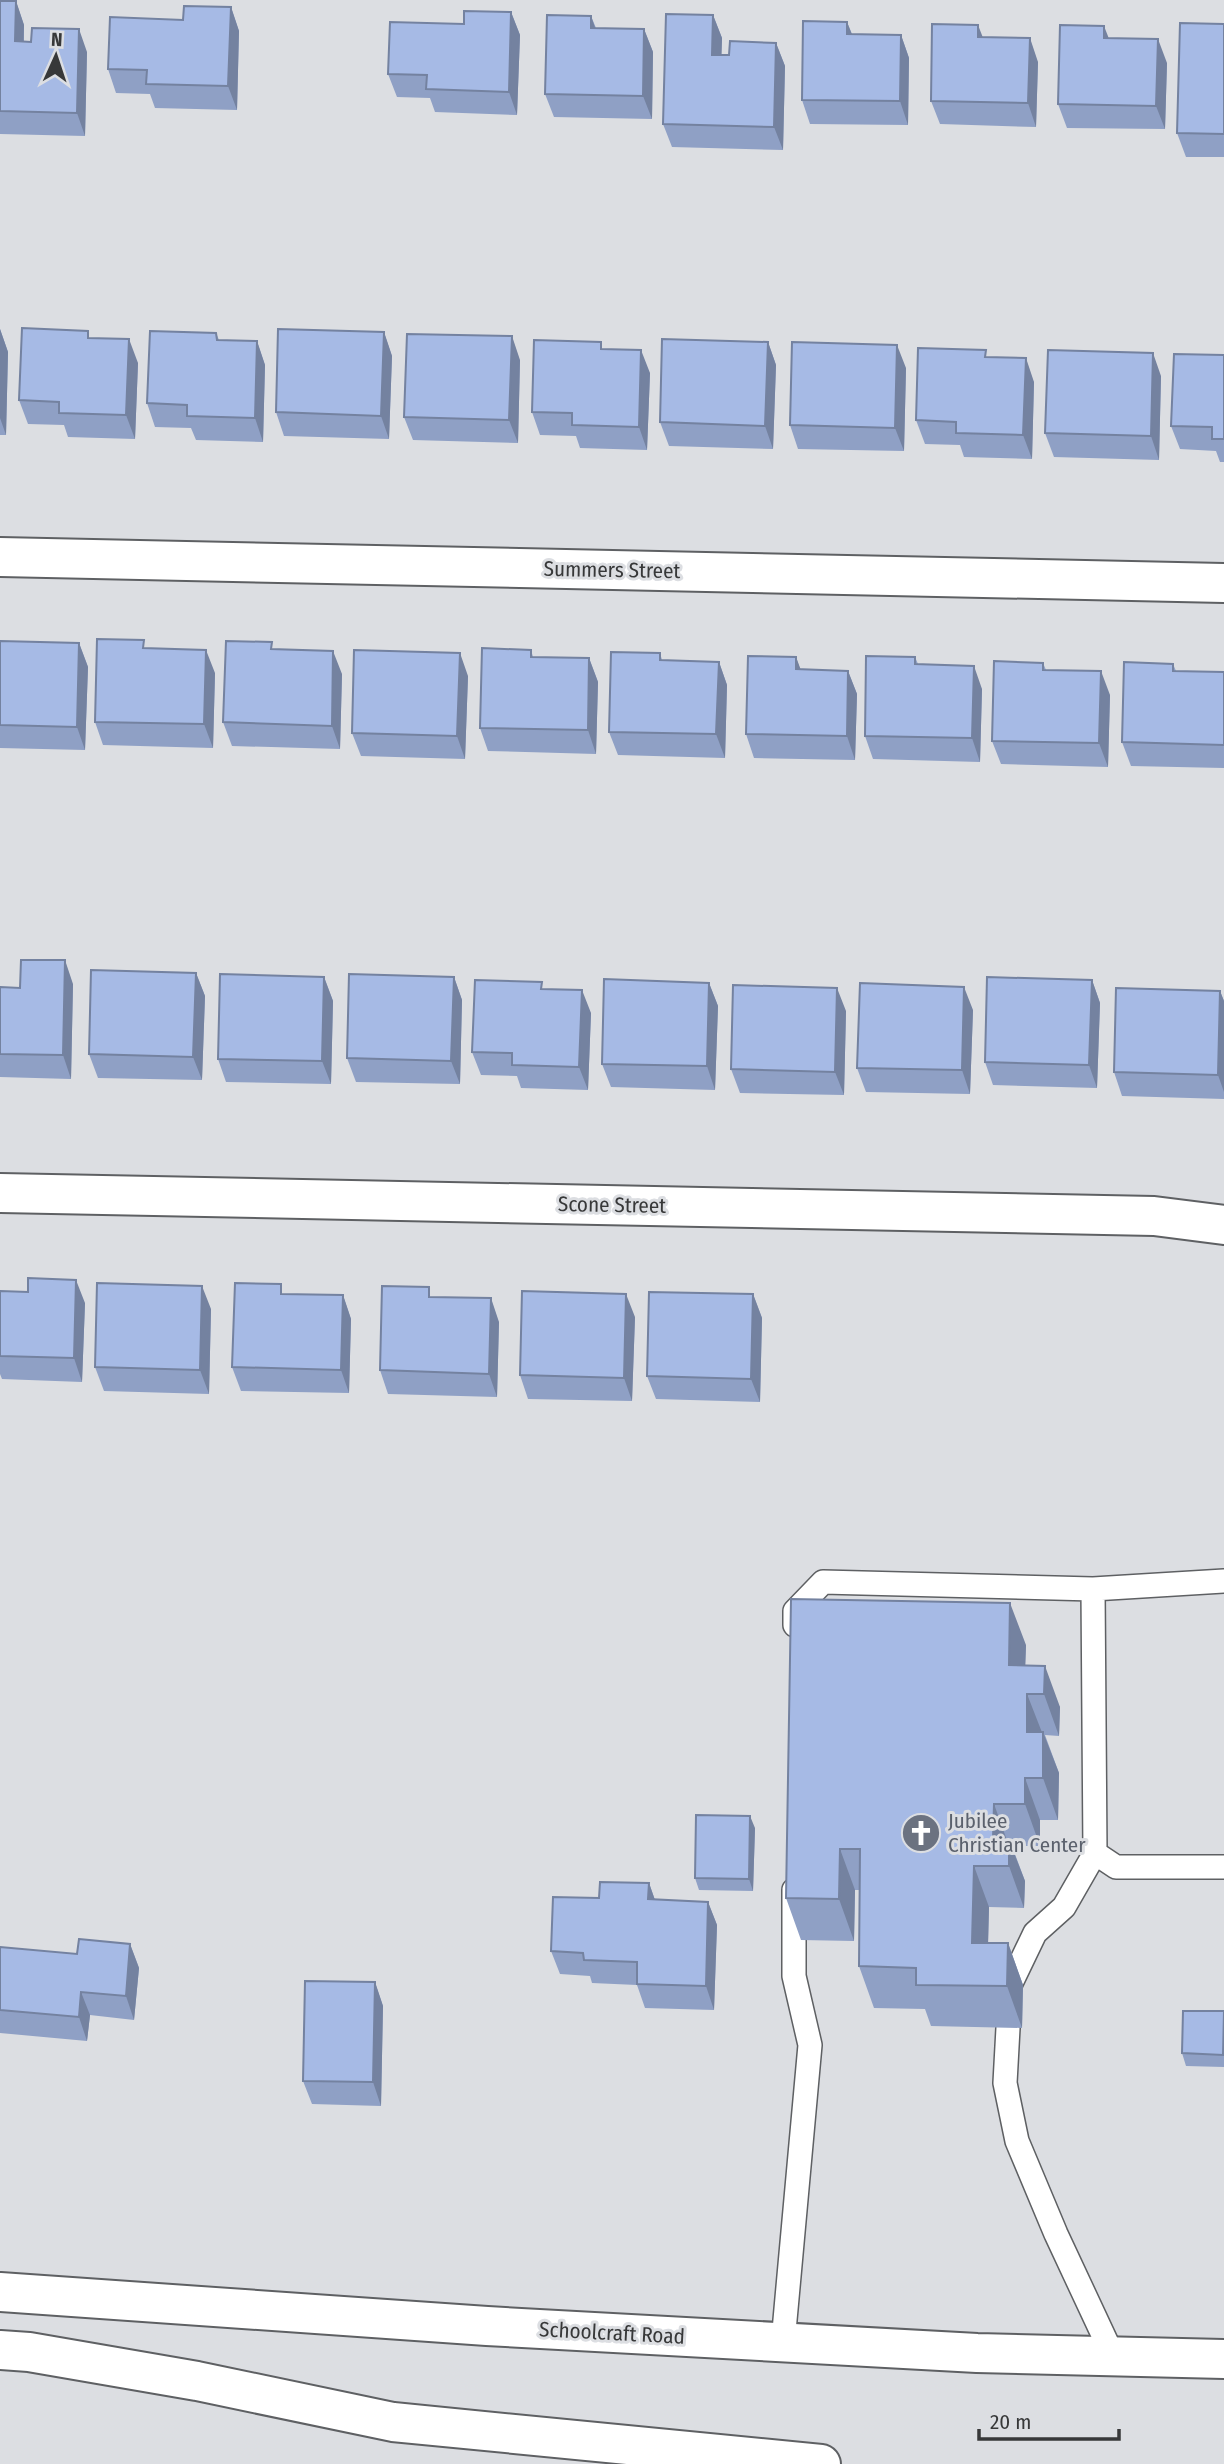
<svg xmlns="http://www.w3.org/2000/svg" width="1224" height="2464" font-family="'Fira Sans Condensed',sans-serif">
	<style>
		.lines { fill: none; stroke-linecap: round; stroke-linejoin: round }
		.lane-casing { stroke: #5e6063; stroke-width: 26 }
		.street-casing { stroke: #5e6063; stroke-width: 42 }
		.secondary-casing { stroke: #5e6063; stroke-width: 42 }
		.highway-casing { stroke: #5e6063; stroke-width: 42 }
		.lane { stroke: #fff; stroke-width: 23 }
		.street { stroke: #fff; stroke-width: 38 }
		.secondary { stroke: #fff; stroke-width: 38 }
		.highway { stroke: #fff; stroke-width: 38 }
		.wall { fill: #8fa0c5 }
		.shaded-wall { fill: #7482a0 }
		.building { fill: #a6bae5; stroke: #7482a0; stroke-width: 2 }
		.labels { text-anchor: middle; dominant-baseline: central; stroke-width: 6; stroke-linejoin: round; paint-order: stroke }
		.street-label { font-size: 21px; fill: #373839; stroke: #dcdee2 }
		.worship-label { font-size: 21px; fill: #5b616d; stroke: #dcdee2; text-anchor: start }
	</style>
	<rect width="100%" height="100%" fill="#dcdee2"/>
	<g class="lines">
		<g class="lane-casing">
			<path id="lane" d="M 1224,1581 L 1093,1589 L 1095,1853 L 1116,1867 L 1224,1867
				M 795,1625 L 795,1611 L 823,1582 L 1093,1589
				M 1010,1985 L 1035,1933 L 1064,1907 L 1095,1853
				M 1008,2028 L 1005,2083 L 1017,2141 L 1056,2234 L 1113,2356
				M 783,2342 L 810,2045 L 794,1976 L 794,1890"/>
		</g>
		<g class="street-casing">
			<path id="street" d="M 0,557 L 1224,583
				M 0,1193 L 1154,1216 L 1224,1225"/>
		</g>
		<g class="secondary-casing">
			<path id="secondary" d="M 0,2292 L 487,2326 L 977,2353 L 1224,2359"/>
		</g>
		<g class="highway-casing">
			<path id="highway" d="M 0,2350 L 29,2352 L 197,2381 L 393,2422 L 821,2464"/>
		</g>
		<use href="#lane" class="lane"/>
		<use href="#street" class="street"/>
		<use href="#secondary" class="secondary"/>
		<use href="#highway" class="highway"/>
	</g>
	<path class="wall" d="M 0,1 L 16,1 L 24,25 L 24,41 L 87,52 L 85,136 L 0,134 Z
		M 231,7 L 239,31 L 237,110 L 155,108 L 150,94 L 116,93 L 108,69 L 183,20 Z
		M 511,12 L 520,35 L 517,115 L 435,112 L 430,98 L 397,97 L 388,74 L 464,24 Z
		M 713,15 L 722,38 L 721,55 L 729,55 L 776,43 L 785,66 L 783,150 L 672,147 L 663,124 Z
		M 591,16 L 596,28 L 644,29 L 653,52 L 652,119 L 554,117 L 545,94 Z
		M 847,22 L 852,34 L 901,35 L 909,58 L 908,125 L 810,124 L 802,100 Z
		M 1224,24 L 1224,157 L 1186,157 L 1177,133 Z
		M 983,37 L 1038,62 L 1036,127 L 940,124 L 931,101 Z
		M 1167,63 L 1165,129 L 1067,128 L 1058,104 Z
		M 0,329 L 8,352 L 6,435 L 0,435 Z
		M 384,332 L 392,356 L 389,439 L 284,436 L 276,412 Z
		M 216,333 L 219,340 L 257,341 L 265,365 L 263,442 L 196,440 L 191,428 L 155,427 L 147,403 Z
		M 91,338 L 138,363 L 135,439 L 68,437 L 64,425 L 28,424 L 19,400 Z
		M 768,342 L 776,365 L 773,449 L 669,446 L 660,422 Z
		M 604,349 L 650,373 L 647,450 L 580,448 L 576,436 L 540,435 L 532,412 Z
		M 1224,355 L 1224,462 L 1220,462 L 1216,451 L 1180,449 L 1171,426 Z
		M 988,357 L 1034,382 L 1032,459 L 964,457 L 960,445 L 925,444 L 916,420 Z
		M 520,360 L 518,443 L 413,440 L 404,417 Z
		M 906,368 L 904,451 L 798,449 L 790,425 Z
		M 1161,376 L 1159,460 L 1054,457 L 1045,433 Z
		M 0,641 L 79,643 L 88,667 L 85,750 L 0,748 Z
		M 274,649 L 342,674 L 340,749 L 232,746 L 223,722 Z
		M 531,650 L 533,657 L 589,658 L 598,682 L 596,754 L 488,751 L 480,728 Z
		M 660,653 L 662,660 L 719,662 L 727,685 L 725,758 L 618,755 L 609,732 Z
		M 796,657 L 800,669 L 848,671 L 857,694 L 855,760 L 754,758 L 746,734 Z
		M 915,657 L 918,664 L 982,689 L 980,762 L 873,759 L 865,736 Z
		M 1043,663 L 1046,670 L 1110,695 L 1108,767 L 1001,764 L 992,741 Z
		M 1173,664 L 1176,671 L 1224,672 L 1224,768 L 1131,766 L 1122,742 Z
		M 215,673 L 213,748 L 103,745 L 95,722 Z
		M 468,676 L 465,759 L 361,756 L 352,733 Z
		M 196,973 L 205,996 L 202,1080 L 98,1078 L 89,1054 Z
		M 324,977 L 333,1001 L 331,1084 L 226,1082 L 218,1059 Z
		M 454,977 L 462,1000 L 460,1084 L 356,1082 L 347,1058 Z
		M 1092,980 L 1100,1003 L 1097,1088 L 993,1085 L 985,1062 Z
		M 709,983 L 718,1006 L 715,1090 L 611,1087 L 602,1064 Z
		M 73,984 L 71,1079 L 0,1077 L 0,987 L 20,988 Z
		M 544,989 L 591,1013 L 588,1090 L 521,1088 L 517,1076 L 481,1075 L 472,1052 Z
		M 1220,991 L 1224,1001 L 1224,1099 L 1122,1096 L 1114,1072 Z
		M 973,1010 L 970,1094 L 866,1092 L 857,1068 Z
		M 846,1011 L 844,1095 L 740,1093 L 731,1069 Z
		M 0,1291 L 85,1303 L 82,1382 L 2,1379 L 0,1374 Z
		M 285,1294 L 343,1295 L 351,1319 L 349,1393 L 241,1391 L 232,1367 Z
		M 753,1294 L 762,1318 L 760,1402 L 656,1399 L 647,1376 Z
		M 432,1297 L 499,1322 L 497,1397 L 388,1394 L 380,1370 Z
		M 211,1309 L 209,1394 L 104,1391 L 95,1367 Z
		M 635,1317 L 632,1401 L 528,1399 L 520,1375 Z
		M 1026,1645 L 1025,1665 L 1060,1707 L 1059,1736 L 1045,1735 L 1059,1773 L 1058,1820 L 1040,1820 L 1040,1846 L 1012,1846 L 1025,1881 L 1024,1908 L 989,1907 L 988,1943 L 1008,1943 L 1023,1985 L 1022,2028 L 931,2026 L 925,2009 L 874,2008 L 859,1966 L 860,1890 L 855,1890 L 854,1941 L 801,1940 L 786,1898 Z
		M 755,1828 L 753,1891 L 699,1890 L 695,1878 Z
		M 649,1883 L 655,1900 L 708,1902 L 717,1925 L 714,2010 L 645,2008 L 637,1985 L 592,1983 L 590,1976 L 560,1974 L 551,1951 L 599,1898 Z
		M 130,1944 L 139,1968 L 134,2020 L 90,2015 L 87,2041 L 0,2033 L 0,1947 L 77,1954 Z
		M 375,1982 L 383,2006 L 381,2106 L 312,2104 L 303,2081 Z
		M 1224,2011 L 1224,2067 L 1186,2066 L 1182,2053 Z"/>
	<path class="shaded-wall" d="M 16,1 L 24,25 L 23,64 L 15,41 Z
		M 231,7 L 239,31 L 237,110 L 228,86 Z
		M 511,12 L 520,35 L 517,115 L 509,92 Z
		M 713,15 L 722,38 L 721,78 L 712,55 Z
		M 591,16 L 599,39 L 591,28 Z
		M 847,22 L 856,45 L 847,34 Z
		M 978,25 L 987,48 L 978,37 Z
		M 1104,26 L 1113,49 L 1104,38 Z
		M 79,29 L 87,52 L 85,136 L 77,113 Z
		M 644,29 L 653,52 L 652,119 L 643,96 Z
		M 901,35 L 909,58 L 908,125 L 900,101 Z
		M 1030,38 L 1038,62 L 1036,127 L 1028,103 Z
		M 1158,39 L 1167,63 L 1165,129 L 1156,106 Z
		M 776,43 L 785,66 L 783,150 L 774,127 Z
		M 0,329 L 8,352 L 6,435 L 0,418 Z
		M 384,332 L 392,356 L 389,439 L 381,416 Z
		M 512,336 L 520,360 L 518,443 L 509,420 Z
		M 129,339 L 138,363 L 135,439 L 126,415 Z
		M 257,341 L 265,365 L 263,442 L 255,418 Z
		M 768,342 L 776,365 L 773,449 L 765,426 Z
		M 897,345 L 906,368 L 904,451 L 895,428 Z
		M 641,350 L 650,373 L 647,450 L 639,427 Z
		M 1153,353 L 1161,376 L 1159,460 L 1151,436 Z
		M 1026,358 L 1034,382 L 1032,459 L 1023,435 Z
		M 79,643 L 88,667 L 85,750 L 77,727 Z
		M 206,650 L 215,673 L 213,748 L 204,724 Z
		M 333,651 L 342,674 L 340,749 L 332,726 Z
		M 460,653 L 468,676 L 465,759 L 457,736 Z
		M 796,657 L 805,681 L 796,669 Z
		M 589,658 L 598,682 L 596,754 L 588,730 Z
		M 719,662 L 727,685 L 725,758 L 716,734 Z
		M 974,666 L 982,689 L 980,762 L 972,738 Z
		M 848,671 L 857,694 L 855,760 L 847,736 Z
		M 1101,671 L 1110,695 L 1108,767 L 1099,743 Z
		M 65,960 L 73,984 L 71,1079 L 63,1055 Z
		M 196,973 L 205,996 L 202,1080 L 193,1057 Z
		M 324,977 L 333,1001 L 331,1084 L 322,1061 Z
		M 454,977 L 462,1000 L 460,1084 L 451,1061 Z
		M 1092,980 L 1100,1003 L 1097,1088 L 1089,1065 Z
		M 709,983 L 718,1006 L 715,1090 L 707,1066 Z
		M 964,987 L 973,1010 L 970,1094 L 962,1070 Z
		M 837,988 L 846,1011 L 844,1095 L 835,1072 Z
		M 582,990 L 591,1013 L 588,1090 L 579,1067 Z
		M 1220,991 L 1224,1001 L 1224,1092 L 1218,1075 Z
		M 76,1280 L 85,1303 L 82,1382 L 74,1358 Z
		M 202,1286 L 211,1309 L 209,1394 L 200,1370 Z
		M 626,1294 L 635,1317 L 632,1401 L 624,1378 Z
		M 753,1294 L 762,1318 L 760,1402 L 751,1379 Z
		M 343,1295 L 351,1319 L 349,1393 L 341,1370 Z
		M 491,1298 L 499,1322 L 497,1397 L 489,1374 Z
		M 1010,1603 L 1026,1645 L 1024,1706 L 1009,1665 Z
		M 1045,1666 L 1060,1707 L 1059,1736 L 1044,1694 Z
		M 1027,1694 L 1043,1735 L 1027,1732 Z
		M 1043,1732 L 1059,1773 L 1058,1820 L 1043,1778 Z
		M 1025,1778 L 1040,1820 L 1040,1846 L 1025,1804 Z
		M 994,1804 L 1009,1846 L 993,1839 Z
		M 750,1816 L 755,1828 L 753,1891 L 749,1879 Z
		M 1009,1840 L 1025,1881 L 1024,1908 L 1009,1866 Z
		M 840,1849 L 855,1890 L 854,1941 L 839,1899 Z
		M 974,1866 L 989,1907 L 987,1984 L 972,1943 Z
		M 649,1883 L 657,1906 L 648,1899 Z
		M 708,1902 L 717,1925 L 714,2010 L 706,1986 Z
		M 1008,1943 L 1023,1985 L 1022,2028 L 1007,1986 Z
		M 130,1944 L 139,1968 L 134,2020 L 126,1996 Z
		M 375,1982 L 383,2006 L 381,2106 L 373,2082 Z
		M 81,1992 L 90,2015 L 87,2041 L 79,2017 Z"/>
	<path class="building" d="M 0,1 L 16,1 L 15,41 L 31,42 L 32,28 L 79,29 L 77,113 L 0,111 Z
		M 184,6 L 231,7 L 228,86 L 146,84 L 147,70 L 108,69 L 110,17 L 183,20 Z
		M 464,11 L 511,12 L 509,92 L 426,89 L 427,75 L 388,74 L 390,22 L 464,24 Z
		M 666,14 L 713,15 L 712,55 L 729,55 L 730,41 L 776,43 L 774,127 L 663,124 Z
		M 547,15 L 591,16 L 591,28 L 644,29 L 643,96 L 545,94 Z
		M 803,21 L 847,22 L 847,34 L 901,35 L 900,101 L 802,100 Z
		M 1180,23 L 1224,24 L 1224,134 L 1177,133 Z
		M 932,24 L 978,25 L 978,37 L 1030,38 L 1028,103 L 931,101 Z
		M 1060,25 L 1104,26 L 1104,38 L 1158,39 L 1156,106 L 1058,104 Z
		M 22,328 L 88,331 L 88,338 L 129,339 L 126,415 L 59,413 L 59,402 L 19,400 Z
		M 278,329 L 384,332 L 381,416 L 276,412 Z
		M 150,331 L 216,333 L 217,340 L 257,341 L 255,418 L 187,416 L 187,405 L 147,403 Z
		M 407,334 L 512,336 L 509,420 L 404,417 Z
		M 662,339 L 768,342 L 765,426 L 660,422 Z
		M 534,340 L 601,342 L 601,349 L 641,350 L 639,427 L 572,425 L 572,413 L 532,412 Z
		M 792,342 L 897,345 L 895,428 L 790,425 Z
		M 918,348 L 986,350 L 985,357 L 1026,358 L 1023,435 L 956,433 L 956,422 L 916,420 Z
		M 1048,350 L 1153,353 L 1151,436 L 1045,433 Z
		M 1174,354 L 1224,355 L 1224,439 L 1212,439 L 1212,427 L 1171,426 Z
		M 97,639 L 144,640 L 143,648 L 206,650 L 204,724 L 95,722 Z
		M 0,641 L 79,643 L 77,727 L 0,725 Z
		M 226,641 L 272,642 L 271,649 L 333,651 L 332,726 L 223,722 Z
		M 482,648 L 531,650 L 531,657 L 589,658 L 588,730 L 480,728 Z
		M 354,650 L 460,653 L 457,736 L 352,733 Z
		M 611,652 L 660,653 L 660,660 L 719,662 L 716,734 L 609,732 Z
		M 748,656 L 796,657 L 796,669 L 848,671 L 847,736 L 746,734 Z
		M 866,656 L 915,657 L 915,664 L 974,666 L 972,738 L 865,736 Z
		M 994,661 L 1043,663 L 1043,670 L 1101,671 L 1099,743 L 992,741 Z
		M 1124,662 L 1173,664 L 1173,671 L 1224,672 L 1224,745 L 1122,742 Z
		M 21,960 L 65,960 L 63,1055 L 0,1054 L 0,987 L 20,988 Z
		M 91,970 L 196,973 L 193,1057 L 89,1054 Z
		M 220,974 L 324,977 L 322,1061 L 218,1059 Z
		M 349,974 L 454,977 L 451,1061 L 347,1058 Z
		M 987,977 L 1092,980 L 1089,1065 L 985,1062 Z
		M 604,979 L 709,983 L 707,1066 L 602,1064 Z
		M 475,980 L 542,982 L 541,989 L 582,990 L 579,1067 L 512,1065 L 512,1053 L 472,1052 Z
		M 860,983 L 964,987 L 962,1070 L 857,1068 Z
		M 733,985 L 837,988 L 835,1072 L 731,1069 Z
		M 1116,988 L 1220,991 L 1218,1075 L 1114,1072 Z
		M 28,1278 L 76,1280 L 74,1358 L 0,1356 L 0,1291 L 28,1292 Z
		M 97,1283 L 202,1286 L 200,1370 L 95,1367 Z
		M 235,1283 L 281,1284 L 281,1294 L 343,1295 L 341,1370 L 232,1367 Z
		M 382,1286 L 429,1287 L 429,1297 L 491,1298 L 489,1374 L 380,1370 Z
		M 522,1291 L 626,1294 L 624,1378 L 520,1375 Z
		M 649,1292 L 753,1294 L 751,1379 L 647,1376 Z
		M 791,1599 L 1010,1603 L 1009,1665 L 1045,1666 L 1044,1694 L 1027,1694 L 1027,1732 L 1043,1732 L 1043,1778 L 1025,1778 L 1025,1804 L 994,1804 L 993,1839 L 1009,1840 L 1009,1866 L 974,1866 L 972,1943 L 1008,1943 L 1007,1986 L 916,1985 L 916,1968 L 859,1966 L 860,1849 L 840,1849 L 839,1899 L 786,1898 Z
		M 696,1815 L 750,1816 L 749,1879 L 695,1878 Z
		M 600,1882 L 649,1883 L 648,1899 L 708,1902 L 706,1986 L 637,1984 L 637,1962 L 584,1960 L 583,1953 L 551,1951 L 553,1897 L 599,1898 Z
		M 79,1939 L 130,1944 L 126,1996 L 81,1992 L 79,2017 L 0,2010 L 0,1947 L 77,1954 Z
		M 305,1981 L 375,1982 L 373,2082 L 303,2081 Z
		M 1183,2011 L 1224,2011 L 1223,2055 L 1182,2053 Z"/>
	<defs>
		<g id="church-disc" transform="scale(2.0125)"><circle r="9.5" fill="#6b7280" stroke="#dcdee2"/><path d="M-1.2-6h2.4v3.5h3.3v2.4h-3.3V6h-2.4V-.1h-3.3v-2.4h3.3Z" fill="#fff"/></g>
	</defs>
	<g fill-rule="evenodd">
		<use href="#church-disc" x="921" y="1833"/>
	</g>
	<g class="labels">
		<g class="street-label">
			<text transform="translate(612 570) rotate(1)">Summers Street</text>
			<text transform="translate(612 1205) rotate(1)">Scone Street</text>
			<text transform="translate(612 2333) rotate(3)">Schoolcraft Road</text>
		</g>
		<g class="worship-label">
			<text x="948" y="1821">Jubilee<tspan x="948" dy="24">Christian Center</tspan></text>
		</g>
	</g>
	<g transform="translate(56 56) rotate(3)" stroke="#dcdee2" stroke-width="5" paint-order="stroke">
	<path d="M0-5L12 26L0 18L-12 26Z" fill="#373839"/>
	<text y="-10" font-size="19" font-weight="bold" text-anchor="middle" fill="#373839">N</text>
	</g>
	<path d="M979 2429v10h140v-10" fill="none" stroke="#373839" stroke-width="3.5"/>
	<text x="990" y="2429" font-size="21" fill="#373839" stroke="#dcdee2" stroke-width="5" paint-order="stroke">20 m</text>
</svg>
